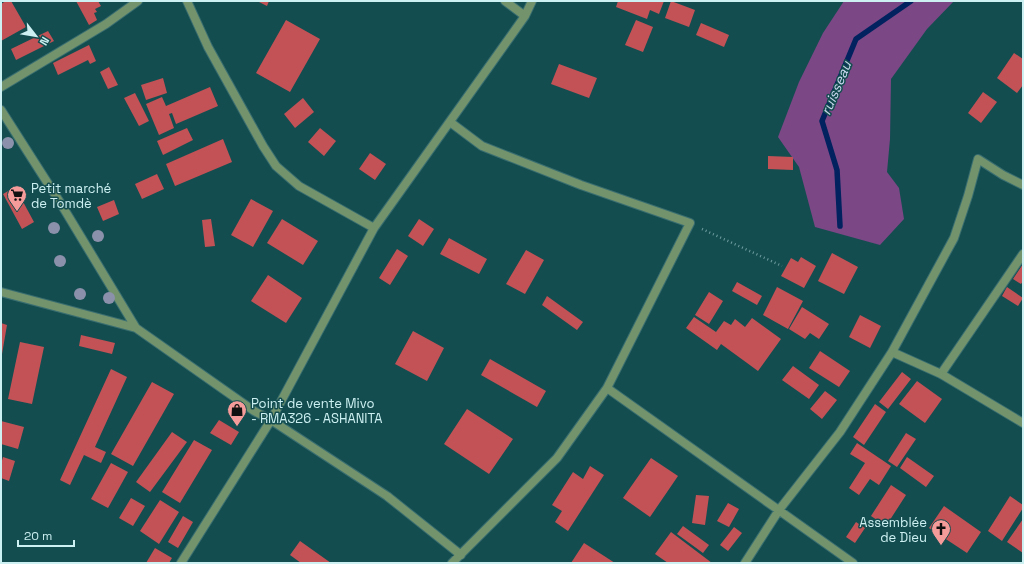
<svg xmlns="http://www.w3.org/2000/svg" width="1024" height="564" font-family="'Space Grotesk',sans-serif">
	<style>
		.green { fill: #7b4785 }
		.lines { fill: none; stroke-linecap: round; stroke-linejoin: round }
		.stream { stroke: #01225f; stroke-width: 5.5 }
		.building { fill: #c35256 }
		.minor-casing { stroke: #396e70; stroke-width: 10 }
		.path { stroke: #6e9d9f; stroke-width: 2.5; stroke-dasharray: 1 3; stroke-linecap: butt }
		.minor { stroke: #73936d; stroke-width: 8 }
		.tree { fill: #8b91aa }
		.labels { text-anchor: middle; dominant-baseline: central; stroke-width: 3; stroke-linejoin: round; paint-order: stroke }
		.poi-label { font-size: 13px; fill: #cdf0f2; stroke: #144d50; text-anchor: start }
		.water-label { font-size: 14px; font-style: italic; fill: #cad8ef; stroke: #144d50 }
	</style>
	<rect width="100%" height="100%" fill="#144d50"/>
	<path class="green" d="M 844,1 L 954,1 L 927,29 L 891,79 L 890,139 L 887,172 L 899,188 L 904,219 L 880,245 L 815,227 L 799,167 L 778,137 L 799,82 L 823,33 Z"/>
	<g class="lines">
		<path class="stream" d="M 840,226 L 837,170 L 822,121 L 856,39 L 911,1"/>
	</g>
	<path class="building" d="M 6,1 L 11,1 L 26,27 L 1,41 L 1,4 Z
		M 76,1 L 98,1 L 101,6 L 95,9 L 97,12 L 94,13 L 97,20 L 89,25 Z
		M 257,1 L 269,1 L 267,6 Z
		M 618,1 L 664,1 L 659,14 L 650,10 L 647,19 L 616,7 Z
		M 671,1 L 695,10 L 689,27 L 665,18 Z
		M 286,20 L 320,39 L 290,92 L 256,73 Z
		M 636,20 L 653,27 L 643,52 L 625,45 Z
		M 701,23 L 729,35 L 724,47 L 696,35 Z
		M 48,31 L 54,41 L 16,60 L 11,49 Z
		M 89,45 L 96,61 L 90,64 L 88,60 L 58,75 L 53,63 Z
		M 1014,53 L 1023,59 L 1023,85 L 1017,93 L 997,78 Z
		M 559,64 L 597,78 L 589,98 L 551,84 Z
		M 109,67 L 118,85 L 108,89 L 100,72 Z
		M 163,78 L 167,93 L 146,100 L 141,85 Z
		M 210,87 L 218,106 L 176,124 L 172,113 L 169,114 L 174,128 L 159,135 L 146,104 L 162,97 L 166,106 Z
		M 983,92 L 997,102 L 981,123 L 968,113 Z
		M 135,93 L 149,121 L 139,126 L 124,98 Z
		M 303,98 L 314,112 L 295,128 L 284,114 Z
		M 187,128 L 193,140 L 163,155 L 157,141 Z
		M 320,128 L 336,141 L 324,156 L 308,142 Z
		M 223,139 L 232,162 L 175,186 L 166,164 Z
		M 370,153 L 386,164 L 375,180 L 359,169 Z
		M 768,156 L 793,157 L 793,170 L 768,169 Z
		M 157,174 L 164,189 L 142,199 L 135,184 Z
		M 15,187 L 34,222 L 22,229 L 3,194 Z
		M 251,199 L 273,211 L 253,247 L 231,235 Z
		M 114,200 L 119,214 L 103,221 L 97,207 Z
		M 211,219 L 215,246 L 205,247 L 202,220 Z
		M 282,219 L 318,241 L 303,265 L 267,243 Z
		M 419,219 L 434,229 L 423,246 L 408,236 Z
		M 449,238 L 487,259 L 479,274 L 440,254 Z
		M 397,249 L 408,256 L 390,285 L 379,278 Z
		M 526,250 L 544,260 L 525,294 L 506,284 Z
		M 832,253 L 858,267 L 844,294 L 818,281 Z
		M 801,257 L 816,266 L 804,288 L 781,276 L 791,258 L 798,262 Z
		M 1023,264 L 1023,281 L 1021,284 L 1013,279 Z
		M 268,275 L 302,298 L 286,323 L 251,301 Z
		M 737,282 L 762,296 L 757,305 L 732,291 Z
		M 777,287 L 803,301 L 788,329 L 763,315 Z
		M 1007,287 L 1023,298 L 1018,306 L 1002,296 Z
		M 709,292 L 723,301 L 709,324 L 695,315 Z
		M 547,296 L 583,322 L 577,330 L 542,305 Z
		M 802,307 L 829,324 L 819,339 L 810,333 L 805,339 L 789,329 Z
		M 860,315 L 881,326 L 870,348 L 849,337 Z
		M 694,317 L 716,332 L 724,321 L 731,325 L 735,319 L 745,327 L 752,318 L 781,339 L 758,371 L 721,344 L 717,350 L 686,328 Z
		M 1,323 L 7,325 L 2,354 L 1,354 Z
		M 413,331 L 444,348 L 427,381 L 395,364 Z
		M 81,335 L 115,343 L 112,354 L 79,346 Z
		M 20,342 L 44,347 L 32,404 L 8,399 Z
		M 820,351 L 850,371 L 839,387 L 809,368 Z
		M 490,359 L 546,391 L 537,407 L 481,375 Z
		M 793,366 L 819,385 L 809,399 L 782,380 Z
		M 111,369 L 127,377 L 95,447 L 106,452 L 101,463 L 84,455 L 70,485 L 60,480 Z
		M 902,372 L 911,379 L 888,409 L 879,402 Z
		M 917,381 L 942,399 L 925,423 L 899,404 Z
		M 152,382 L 174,394 L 133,466 L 111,454 Z
		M 825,391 L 837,400 L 822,419 L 810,409 Z
		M 875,404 L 886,412 L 864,445 L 853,437 Z
		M 467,409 L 513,439 L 489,474 L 444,444 Z
		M 219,420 L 239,432 L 231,445 L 210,433 Z
		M 1,421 L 24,427 L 18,449 L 1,444 Z
		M 172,432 L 187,442 L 150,492 L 136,482 Z
		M 906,433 L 916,439 L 897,467 L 888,461 Z
		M 194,440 L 212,450 L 180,503 L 162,492 Z
		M 857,443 L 891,466 L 879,485 L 870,479 L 859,495 L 849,488 L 865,463 L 850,454 Z
		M 3,457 L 15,461 L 9,481 L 1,478 L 1,464 Z
		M 907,457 L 934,476 L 926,487 L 900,468 Z
		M 651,458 L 678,476 L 650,517 L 623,498 Z
		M 111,463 L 128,472 L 108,508 L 91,499 Z
		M 590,466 L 604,475 L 568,531 L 555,522 L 562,511 L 552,505 L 573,472 L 583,479 Z
		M 891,485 L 906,495 L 886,526 L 871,516 Z
		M 696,495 L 709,496 L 705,525 L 692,523 Z
		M 1010,496 L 1023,505 L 1023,508 L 1002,541 L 988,531 Z
		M 131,498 L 145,506 L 133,526 L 119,518 Z
		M 160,500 L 179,512 L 159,544 L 140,531 Z
		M 728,503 L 739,509 L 729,527 L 717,521 Z
		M 944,506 L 981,532 L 967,553 L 929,528 Z
		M 183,516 L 193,522 L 178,548 L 168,542 Z
		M 1023,519 L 1023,553 L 1007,542 Z
		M 856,522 L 865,528 L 855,543 L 846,537 Z
		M 683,526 L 709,545 L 703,553 L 677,534 Z
		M 734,527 L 742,533 L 728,551 L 720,545 Z
		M 671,532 L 712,563 L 668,563 L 655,554 Z
		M 300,541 L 331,563 L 301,563 L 290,555 Z
		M 584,543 L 615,563 L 571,563 Z
		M 155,548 L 172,558 L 169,563 L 146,563 Z"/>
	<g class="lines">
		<g class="minor-casing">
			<path id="minor" d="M 187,1 L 208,47 L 263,146 L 276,166 L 299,186 L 374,228
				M 505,1 L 525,16
				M 1,87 L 106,24 L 138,1
				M 1,110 L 61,204 L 136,328
				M 450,122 L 482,146 L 581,185 L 690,223 L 607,388
				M 1,292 L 136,328 L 254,411 L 271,420 L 387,496 L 461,555
				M 892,352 L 954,238 L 968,196 L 978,159 L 1003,175 L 1023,185
				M 941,374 L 1023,254
				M 181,563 L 271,420 L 374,228 L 525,16 L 532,1
				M 452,563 L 557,458 L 607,388 L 853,563
				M 745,563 L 779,510 L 840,432 L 892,352 L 941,374 L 1023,423"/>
		</g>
		<path class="path" d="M 702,229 L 782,266"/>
		<use href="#minor" class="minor"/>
	</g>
	<g class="tree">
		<circle cx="8" cy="143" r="6"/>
		<circle cx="54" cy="228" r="6"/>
		<circle cx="98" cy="236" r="6"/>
		<circle cx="60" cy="261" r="6"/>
		<circle cx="80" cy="294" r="6"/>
		<circle cx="109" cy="298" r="6"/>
	</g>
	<defs>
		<g id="supermarket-pin" transform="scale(1)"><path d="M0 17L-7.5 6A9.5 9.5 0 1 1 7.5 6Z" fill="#f59b9a" stroke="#144d50"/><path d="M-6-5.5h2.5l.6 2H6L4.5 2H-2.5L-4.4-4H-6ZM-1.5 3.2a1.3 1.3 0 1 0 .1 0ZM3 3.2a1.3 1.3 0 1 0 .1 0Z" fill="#111"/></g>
		<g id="shop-pin" transform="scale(1)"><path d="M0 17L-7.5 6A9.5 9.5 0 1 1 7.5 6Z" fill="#f59b9a" stroke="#144d50"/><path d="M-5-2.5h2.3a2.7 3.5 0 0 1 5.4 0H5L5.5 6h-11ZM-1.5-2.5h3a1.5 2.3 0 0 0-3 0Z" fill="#111"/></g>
		<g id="church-pin" transform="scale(1)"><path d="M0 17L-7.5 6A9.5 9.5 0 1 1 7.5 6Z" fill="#f59b9a" stroke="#144d50"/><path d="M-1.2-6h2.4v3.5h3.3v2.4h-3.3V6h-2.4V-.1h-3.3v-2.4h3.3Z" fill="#111"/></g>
	</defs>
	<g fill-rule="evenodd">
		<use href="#supermarket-pin" x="17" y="195"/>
		<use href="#shop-pin" x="237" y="410"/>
		<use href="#church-pin" x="941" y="529"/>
	</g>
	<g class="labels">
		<g class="poi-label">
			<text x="31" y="188">Petit marché<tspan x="31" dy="15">de Tomdè</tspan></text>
			<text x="251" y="403">Point de vente Mivo<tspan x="251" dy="15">- RMA326 - ASHANITA</tspan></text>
			<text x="927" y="522" text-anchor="end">Assemblée<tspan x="927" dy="15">de Dieu</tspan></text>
		</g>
		<g class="water-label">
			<text transform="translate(836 88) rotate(-67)">ruisseau</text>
		</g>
	</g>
	<rect width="1024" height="564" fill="none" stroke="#cdf0f2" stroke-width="4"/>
	<g transform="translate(36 36) rotate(121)" stroke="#144d50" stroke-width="3" paint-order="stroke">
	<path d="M0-3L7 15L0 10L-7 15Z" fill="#cdf0f2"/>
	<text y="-6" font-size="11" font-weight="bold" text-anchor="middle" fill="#cdf0f2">N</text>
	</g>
	<path d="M18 540v6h56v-6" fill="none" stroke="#cdf0f2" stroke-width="2"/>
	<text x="24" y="540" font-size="12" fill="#cdf0f2" stroke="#144d50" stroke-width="3" paint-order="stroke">20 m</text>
</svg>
